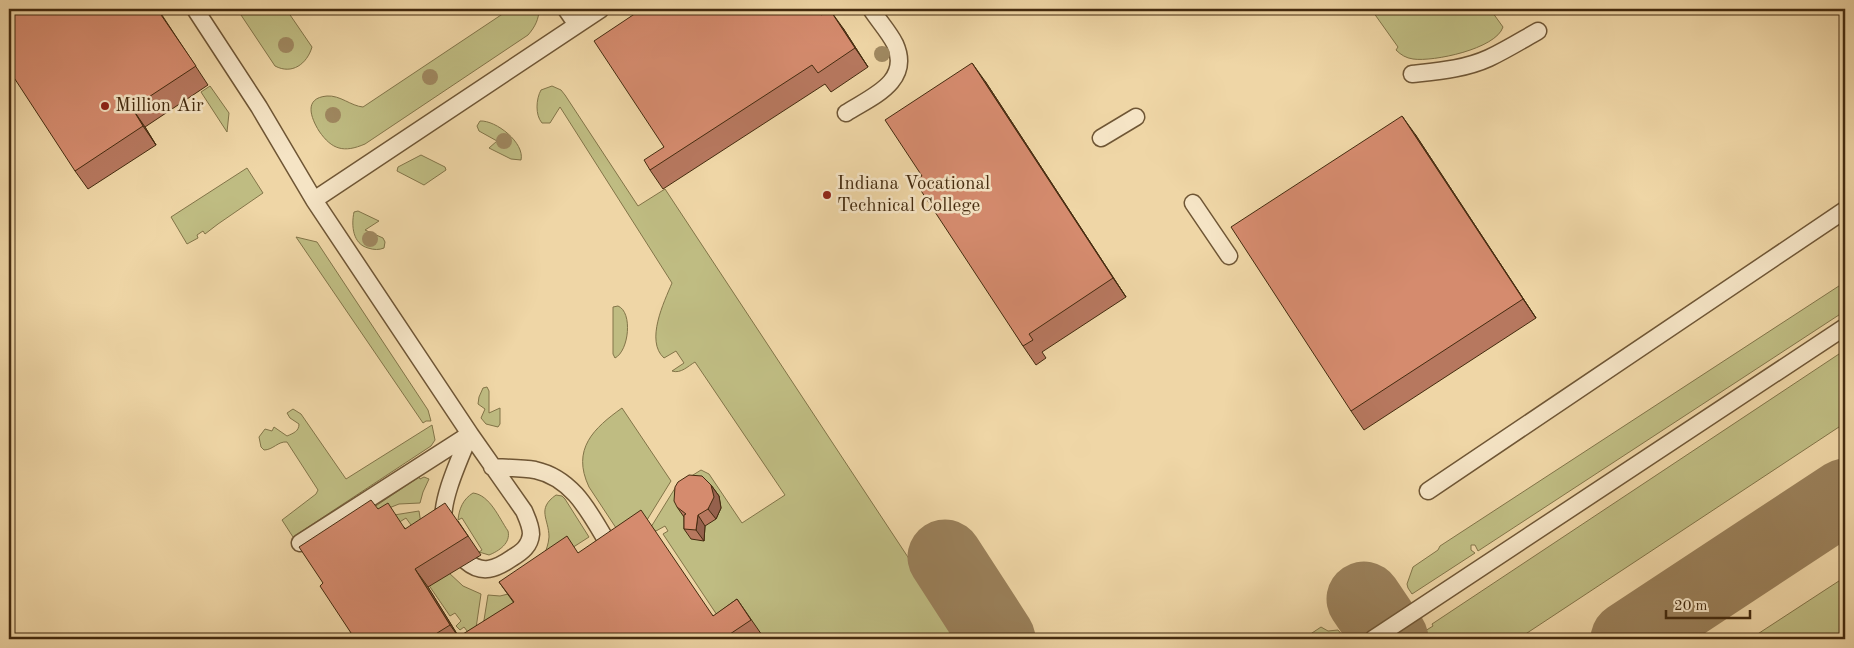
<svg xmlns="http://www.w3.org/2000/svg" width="1854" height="648" font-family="'Old Standard TT',serif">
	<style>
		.green { fill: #bfbc82; stroke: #827448 }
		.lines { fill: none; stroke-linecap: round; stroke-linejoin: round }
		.taxiway { stroke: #9a805a; stroke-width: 75 }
		.service-casing { stroke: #6f5635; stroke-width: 19 }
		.service { stroke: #f5e4c5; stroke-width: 16 }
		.tree { fill: #9f8860 }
		.wall { fill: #b7785f; stroke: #442b0f }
		.shaded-wall { fill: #95614d; stroke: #442b0f }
		.building { fill: #d58b6e; stroke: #442b0f }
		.poi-dot { fill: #8f2418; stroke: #f5e4c5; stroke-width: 2 }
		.labels { text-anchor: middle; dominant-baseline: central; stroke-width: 5; stroke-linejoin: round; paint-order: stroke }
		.poi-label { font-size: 19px; fill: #442b0f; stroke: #f5e4c5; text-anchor: start }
	</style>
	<rect width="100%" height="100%" fill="#efd6a6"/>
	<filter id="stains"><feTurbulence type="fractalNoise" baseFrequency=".004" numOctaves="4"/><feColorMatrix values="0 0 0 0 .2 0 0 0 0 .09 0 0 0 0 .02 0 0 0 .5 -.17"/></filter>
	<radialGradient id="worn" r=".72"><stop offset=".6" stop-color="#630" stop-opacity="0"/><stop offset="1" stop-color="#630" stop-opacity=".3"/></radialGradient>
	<path class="green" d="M 237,9 L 286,9 L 312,47 C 307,64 292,75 275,66 Z
		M 510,9 L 539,9 C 539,19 535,27 528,35 L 365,144 C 344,153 332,150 319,131 C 311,118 303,98 327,96 C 340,95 351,106 363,107 Z
		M 1371,9 L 1490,9 L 1503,27 C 1496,49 1433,62 1413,59 C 1406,58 1401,55 1396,50 L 1398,47 Z
		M 210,86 L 229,113 L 227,132 L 201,92 Z
		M 552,86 L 561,90 L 565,95 L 638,206 L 665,189 L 962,639 L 760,639 L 723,624 L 663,534 L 668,531 L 665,526 L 656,531 L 651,527 L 677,485 L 701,470 L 709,474 L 742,523 L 785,495 L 695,362 C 688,366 681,374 672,371 L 684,363 L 676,351 L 664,358 C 645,341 664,302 672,283 L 560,107 L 550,123 L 542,123 C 535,115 536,99 541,90 Z
		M 480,121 C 496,120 525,143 521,160 L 511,159 L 489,148 L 497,141 L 479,131 L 477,126 Z
		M 421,155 L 445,167 L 446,170 L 424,185 L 397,171 L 398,167 Z
		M 247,168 L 263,193 L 218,224 L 205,234 L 203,231 L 197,235 L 198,238 L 187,244 L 171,217 Z
		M 358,211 L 379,221 L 365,230 L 383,238 L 385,242 L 384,248 C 379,250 374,250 368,248 C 353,244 351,226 354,212 Z
		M 296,237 L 317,242 L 428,410 L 431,421 L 426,421 L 423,423 Z
		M 1845,282 L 1845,311 L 1478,551 L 1475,545 L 1471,545 L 1471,550 L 1475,553 L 1412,594 L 1408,588 L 1407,584 L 1413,567 L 1438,550 L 1440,546 Z
		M 618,306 C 633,312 629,351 615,358 L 613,354 L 613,307 Z
		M 1845,350 L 1845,423 L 1518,639 L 1426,639 L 1424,637 L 1425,631 L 1433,626 L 1432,624 Z
		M 487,387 L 489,391 L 489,413 L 500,408 L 500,424 L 498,427 L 486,424 L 481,418 L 485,409 L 478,404 L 479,397 L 483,388 Z
		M 622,408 L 671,481 L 647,520 L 622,537 L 589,487 C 571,449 594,428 622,408 Z
		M 293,409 L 301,414 L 346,479 L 432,425 L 435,440 L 431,446 L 293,537 L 282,520 L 316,494 L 318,490 L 287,442 C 278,441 273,450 264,450 L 261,447 L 259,437 L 265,429 L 272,431 L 274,427 L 287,436 C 294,433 299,431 299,424 L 290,418 L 287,413 Z
		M 419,477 L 420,479 L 424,477 L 429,479 L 423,492 L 420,503 L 399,504 L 389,508 L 325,540 Z
		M 473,493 C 490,495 499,518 508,531 C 511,543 499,551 489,555 L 479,552 L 482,550 L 462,518 L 458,520 C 459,509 463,499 473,493 Z
		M 556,495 L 562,496 L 565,499 L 589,537 L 533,573 C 540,562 548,551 549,537 C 549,519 536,509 556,495 Z
		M 419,511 L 424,543 L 406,518 L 393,526 L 394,515 Z
		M 448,572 L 463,586 L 481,594 L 475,635 L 471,636 L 464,627 L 460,630 L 456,626 L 461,621 L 455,613 L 450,616 L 428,584 Z
		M 1845,577 L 1845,639 L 1750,639 Z
		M 516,592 L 532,620 L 481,639 L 488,595 L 500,596 Z
		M 1321,627 L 1328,631 L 1338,630 L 1343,636 L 1342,639 L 1303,639 Z"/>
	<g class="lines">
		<path class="taxiway" d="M 945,557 L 998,639
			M 1364,599 L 1391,639
			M 1628,639 L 1845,496"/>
		<g class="service-casing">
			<path id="service" d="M 195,9 L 259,107 L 314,200 L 470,434 L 300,543
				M 566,9 L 577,25
				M 1412,74 C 1439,71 1465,69 1489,58 C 1506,50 1522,40 1538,31
				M 846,113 C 871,97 912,82 895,44 C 889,32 878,20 871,9
				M 1101,138 L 1136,117
				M 314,200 L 601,9
				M 1193,203 L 1229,256
				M 492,467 C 506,468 522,468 535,470 C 576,479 592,518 612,550
				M 1428,491 L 1845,210
				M 444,525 C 439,502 461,456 470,434 L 524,511 C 527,518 531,526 531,534 C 530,546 522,552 512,558 C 496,569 482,575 466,561
				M 1373,639 L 1845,327"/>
		</g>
		<use href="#service" class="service"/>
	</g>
	<g class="tree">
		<circle cx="286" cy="45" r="8"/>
		<circle cx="882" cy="54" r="8"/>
		<circle cx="430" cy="77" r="8"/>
		<circle cx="333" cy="115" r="8"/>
		<circle cx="504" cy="141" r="8"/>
		<circle cx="370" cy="239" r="8"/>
	</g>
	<path class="wall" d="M 158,9 L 208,85 L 145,127 L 156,145 L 88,189 L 75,171 Z
		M 642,9 L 818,9 L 822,15 L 843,28 L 868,67 L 831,92 L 825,84 L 663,189 L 650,170 L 664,147 Z
		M 985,81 L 1126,297 L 1042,352 L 1046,358 L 1036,365 L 1023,346 L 922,176 Z
		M 1415,134 L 1536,318 L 1364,430 L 1351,411 Z
		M 711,485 L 719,496 L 721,508 L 716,519 L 705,526 L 704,541 L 691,539 L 684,529 L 684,517 L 677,507 Z
		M 378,509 L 406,529 L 458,521 L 481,555 L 428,587 L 459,637 L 514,603 L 499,582 L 579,553 L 714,616 L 737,599 L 764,638 L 762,639 L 355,639 L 323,583 Z"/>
	<path class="shaded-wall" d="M 830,10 L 843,28 L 868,67 L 855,48 Z
		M 972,63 L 985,81 L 1126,297 L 1113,278 Z
		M 132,108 L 145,127 L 156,145 L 143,126 Z
		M 1402,116 L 1415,134 L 1536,318 L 1523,299 Z
		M 711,485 L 719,496 L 721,508 L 716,519 L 708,509 Z
		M 698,515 L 705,526 L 704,541 L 696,530 Z
		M 415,569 L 428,587 L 460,639 L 450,625 Z"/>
	<path class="building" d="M 9,9 L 157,9 L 196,66 L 132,108 L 143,126 L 75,171 L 9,70 Z
		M 642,9 L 817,9 L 821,15 L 830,10 L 855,48 L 818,73 L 812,65 L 650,170 L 644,160 L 664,147 L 594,41 Z
		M 972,63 L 1113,278 L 1029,334 L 1033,340 L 1023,346 L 914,180 L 922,176 L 885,120 Z
		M 1402,116 L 1523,299 L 1351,411 L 1231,227 Z
		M 689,475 L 702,476 L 711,485 L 714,497 L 708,509 L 698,515 L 696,530 L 684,529 L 684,515 L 686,514 L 677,507 L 674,501 L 675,487 L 678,482 Z
		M 371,500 L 378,509 L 388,503 L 405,529 L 445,503 L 468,536 L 415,569 L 450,625 L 434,635 L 437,639 L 355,639 L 320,586 L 323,583 L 299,547 Z
		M 641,510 L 713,616 L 737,599 L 751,620 L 727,636 L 729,639 L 455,639 L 514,602 L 499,582 L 567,536 L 578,553 Z"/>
	<g class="poi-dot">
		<circle cx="105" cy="106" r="5"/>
		<circle cx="827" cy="195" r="5"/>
	</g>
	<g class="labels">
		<g class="poi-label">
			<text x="115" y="106">Million Air</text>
			<text x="837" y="184">Indiana Vocational<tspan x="837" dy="22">Technical College</tspan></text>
		</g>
	</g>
	<rect width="1854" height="648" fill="none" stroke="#efd6a6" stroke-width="30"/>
	<rect x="10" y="10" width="1834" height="628" fill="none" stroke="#442b0f" stroke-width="2.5"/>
	<rect x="15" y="15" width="1824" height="618" fill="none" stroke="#442b0f"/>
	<path d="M1666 610v8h84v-8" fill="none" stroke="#442b0f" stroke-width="2.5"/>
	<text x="1674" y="610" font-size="15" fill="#442b0f" stroke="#f5e4c5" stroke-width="4" paint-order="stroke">20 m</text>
	<rect width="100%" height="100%" filter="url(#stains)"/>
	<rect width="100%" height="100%" fill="url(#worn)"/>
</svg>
